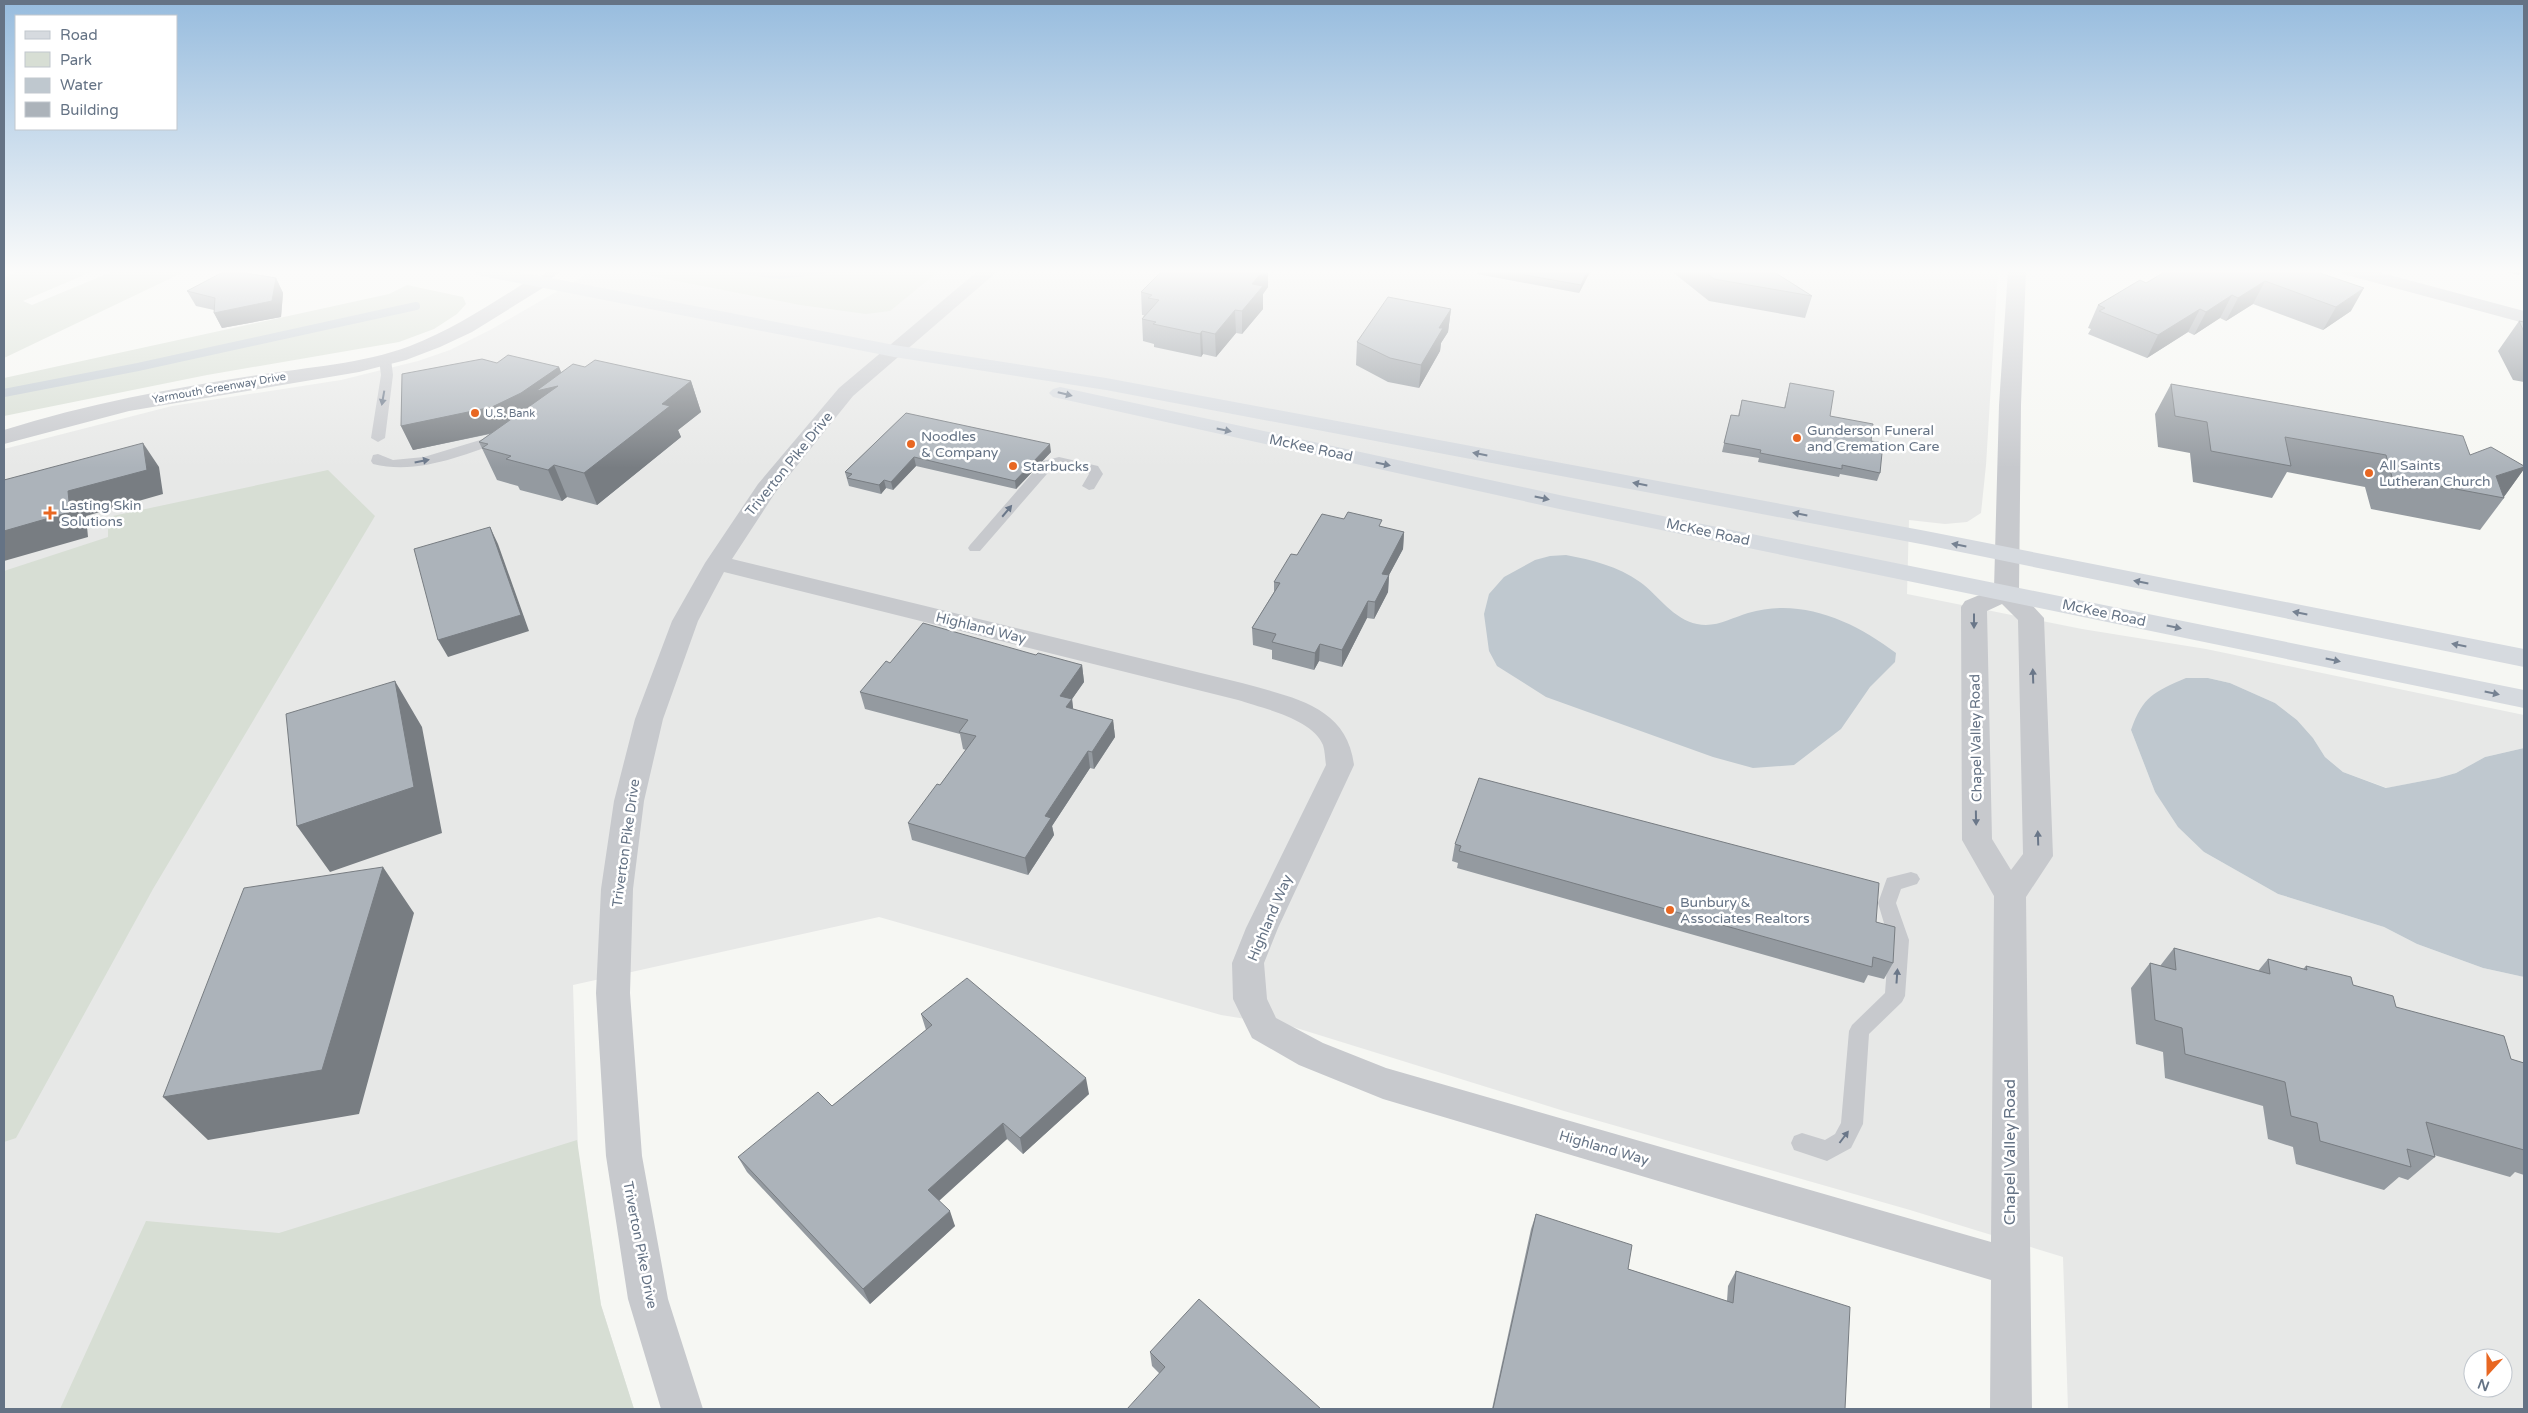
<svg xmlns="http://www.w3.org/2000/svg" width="2528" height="1413" font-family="'Varela Round',sans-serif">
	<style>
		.built { fill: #e7e8e7; fill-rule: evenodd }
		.green { fill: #d7ded4 }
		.water { fill: #bfc8cf }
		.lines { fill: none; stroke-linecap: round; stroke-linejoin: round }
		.stream { stroke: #bfc8cf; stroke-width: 8 }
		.lane { fill: #c7c9cd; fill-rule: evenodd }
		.street { fill: #c7c9cd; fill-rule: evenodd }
		.secondary { fill: #d6dadf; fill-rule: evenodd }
		.wall { fill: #949aa0 }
		.shaded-wall { fill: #787d82 }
		.building { fill: #acb3ba; stroke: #787d82 }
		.oneway { fill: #768292 }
		.oneway2 { fill: #6a7789 }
		.poi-dot { fill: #e86722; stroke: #fff; stroke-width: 2 }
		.labels { text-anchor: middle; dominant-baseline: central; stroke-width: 5; stroke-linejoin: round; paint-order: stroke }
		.far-street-label { font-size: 11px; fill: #657385; stroke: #fff }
		.far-poi-label { font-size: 11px; fill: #657385; stroke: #fff; text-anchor: start }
		.poi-label { font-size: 14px; fill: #657385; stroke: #fff; text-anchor: start }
		.street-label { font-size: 14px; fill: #657385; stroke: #fff }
		.near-street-label { font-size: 16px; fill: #657385; stroke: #fff }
	</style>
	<rect width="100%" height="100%" fill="#f6f7f3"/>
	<path class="built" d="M 594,270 L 1998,270 L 1986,465 L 1981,513 L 1967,522 L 1945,524 L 1909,520 L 1907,594 L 2082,629 L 2206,649 L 2524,715 L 2524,748 L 2485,757 L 2456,773 L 2438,778 L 2387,788 L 2343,772 L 2325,757 L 2313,738 L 2297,720 L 2275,703 L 2230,683 L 2208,678 L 2131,730 L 2155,792 L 2204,852 L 2278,894 L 2384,927 L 2417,944 L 2483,968 L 2524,977 L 2524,1409 L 2068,1409 L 2063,1257 L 1910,1210 L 1564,1111 L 1290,1026 L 1221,1015 L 879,917 L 573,985 L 578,1151 L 601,1305 L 634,1409 L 4,1409 L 4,449 L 172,406 L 341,380 L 418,361 L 450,350 L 492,329 ZM 2473,1358 L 2503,1358 L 2503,1388 L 2473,1388 Z"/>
	<path class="green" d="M 19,270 L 96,270 L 23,301 L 32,305 L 116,270 L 188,270 L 4,358 L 4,278 Z
		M 637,270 L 940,270 L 890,311 L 866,314 L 800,305 L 651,276 Z
		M 407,285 L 463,297 L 466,304 L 457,314 L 434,329 L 399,342 L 207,375 L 4,416 L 4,378 L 389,294 Z
		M 328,470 L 375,516 L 153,889 L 16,1138 L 4,1142 L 4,571 L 108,537 L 108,517 Z
		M 577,1140 L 601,1305 L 634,1409 L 60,1409 L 146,1221 L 279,1233 Z"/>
	<path class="water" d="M 1566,555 C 1592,560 1618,566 1640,582 C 1658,595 1674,620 1697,624 C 1716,628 1731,618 1748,613 C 1801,597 1854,621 1896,653 L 1895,662 L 1870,687 L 1841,729 L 1794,765 L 1753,768 L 1713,757 L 1546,697 L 1497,666 L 1489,651 L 1484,614 L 1489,594 L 1504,577 L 1535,560 L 1550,556 Z
		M 2186,678 L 2208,678 L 2230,683 L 2275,703 L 2297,720 L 2313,738 L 2325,757 L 2343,772 L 2386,788 L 2438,778 L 2456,773 L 2485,757 L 2524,748 L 2524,977 L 2483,968 L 2417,944 L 2384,927 L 2278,894 L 2204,852 L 2178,827 L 2155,792 L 2131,730 C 2143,696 2154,692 2186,678 Z"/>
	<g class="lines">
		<path class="stream" d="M 738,270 L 780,275 L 823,270
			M 4,393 L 138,367 L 416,306"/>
		<path class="lane" d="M 550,270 L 563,270 L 543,284 L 535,284 L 535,280 Z
			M 385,355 L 391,359 L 393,375 L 385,438 L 378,442 L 371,438 L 381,375 L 379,359 Z
			M 500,434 L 505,435 L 507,438 L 505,441 C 462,455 419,475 373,464 L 371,461 L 373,455 L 378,454 L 393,460 L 424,457 Z
			M 1059,457 L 1098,466 L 1103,474 L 1094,489 L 1089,490 L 1082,486 L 1089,474 L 1088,472 L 1059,465 L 1053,467 L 980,551 L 970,551 L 968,548 L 970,545 L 1043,461 Z
			M 1911,872 L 1917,874 L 1920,879 L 1917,884 L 1901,889 L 1896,903 L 1909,940 L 1905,996 L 1902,1002 L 1869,1034 L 1863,1124 L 1851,1148 L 1827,1161 L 1794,1150 L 1791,1143 L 1794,1136 L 1802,1133 L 1825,1140 L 1835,1134 L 1841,1123 L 1849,1031 L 1852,1025 L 1885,993 L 1889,940 L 1878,903 L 1887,878 Z"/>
		<path class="street" d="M 979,270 L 999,270 L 853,396 L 775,493 L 732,559 L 1242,683 C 1291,697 1347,705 1354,765 L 1278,928 L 1264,963 L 1267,999 L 1276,1018 L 1323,1043 L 1386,1068 L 1991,1242 L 1994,896 L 1962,840 L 1961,607 L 1965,601 L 1994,589 L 1999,405 L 2008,270 L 2026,270 L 2021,405 L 2019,591 L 2044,618 L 2053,856 L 2026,897 L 2032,1409 L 1990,1409 L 1991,1280 L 1383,1099 L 1299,1065 L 1252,1038 L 1233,999 L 1232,963 L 1246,928 L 1326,765 C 1325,759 1325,751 1323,745 C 1313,719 1262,708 1238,700 L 724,572 L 698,621 L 663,719 L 644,801 L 633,889 L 630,993 L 642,1156 L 668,1299 L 703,1409 L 661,1409 L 628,1299 L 606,1156 L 596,993 L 601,889 L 614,801 L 635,719 L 672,621 L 705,563 L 758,484 L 839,388 ZM 2002,604 L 2018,620 L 2023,854 L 2011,870 L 1992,839 L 1987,611 Z
			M 2341,270 L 2371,270 L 2524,311 L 2524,323 L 2343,274 Z
			M 539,276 L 546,278 L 548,282 L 546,286 L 472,332 L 440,347 L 406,360 L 359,372 L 129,411 L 4,444 L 4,430 C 87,404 172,388 258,375 C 309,367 362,364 410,346 C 454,329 493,303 532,278 Z"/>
		<path class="secondary" d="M 473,270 L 510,270 L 894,345 L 1106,378 L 1926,531 L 2524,649 L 2524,667 L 1926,545 L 1106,390 L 894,357 L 482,276 L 475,274 Z
			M 1060,387 L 1564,496 L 2524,690 L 2524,708 L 1564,510 L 1053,397 L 1049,393 L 1053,389 Z"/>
	</g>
	<path class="wall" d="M 1478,270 L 1591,270 L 1579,293 L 1477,274 Z
		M 1670,270 L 1771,270 L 1812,296 L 1805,318 L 1709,301 Z
		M 2311,270 L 2351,311 L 2323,330 L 2253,304 L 2226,321 L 2220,318 L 2194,335 L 2188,332 L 2147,358 L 2088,334 L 2091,329 L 2088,328 L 2098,305 L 2146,283 Z
		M 2498,270 L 2523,270 L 2519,275 Z
		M 276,278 L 283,293 L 281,317 L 222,328 L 214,313 L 214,310 L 196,306 L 187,291 Z
		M 1268,287 L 1263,294 L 1263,309 L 1242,334 L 1236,333 L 1216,357 L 1203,354 L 1201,357 L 1154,347 L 1154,344 L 1143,341 L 1142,319 L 1144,315 L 1142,315 L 1141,292 Z
		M 1451,309 L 1448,332 L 1441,343 L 1440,351 L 1419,388 L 1388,382 L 1356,365 L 1357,342 Z
		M 2519,321 L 2524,322 L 2524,382 L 2513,380 L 2498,351 Z
		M 497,363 L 559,367 L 561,372 L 585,367 L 691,381 L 701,412 L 678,430 L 681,437 L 597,505 L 567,497 L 562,501 L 520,490 L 518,486 L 497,480 L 479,442 L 490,434 L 413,450 L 401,426 Z
		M 1790,383 L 1830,416 L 1871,441 L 1880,473 L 1877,481 L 1840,474 L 1839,477 L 1758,462 L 1759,458 L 1722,452 L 1731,415 L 1738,416 L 1742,400 L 1784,408 Z
		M 2171,384 L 2470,455 L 2524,466 L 2524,469 L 2504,497 L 2504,498 L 2480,530 L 2371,509 L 2365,487 L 2287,472 L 2272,498 L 2193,482 L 2190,453 L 2158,447 L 2155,414 Z
		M 906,413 L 1051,452 L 1016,489 L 916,466 L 893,490 L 886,488 L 881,494 L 849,486 L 845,472 Z
		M 1381,527 L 1404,532 L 1403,549 L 1389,575 L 1388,592 L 1374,619 L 1367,618 L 1342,667 L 1319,661 L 1314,670 L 1272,659 L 1272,650 L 1253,645 L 1252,628 L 1274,592 L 1274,582 L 1297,555 Z
		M 1036,655 L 1082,665 L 1084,682 L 1072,699 L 1073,709 L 1113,720 L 1115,737 L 1094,769 L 1090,768 L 1052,826 L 1054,835 L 1028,875 L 912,840 L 908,823 L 940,785 L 966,750 L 963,749 L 960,734 L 865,709 L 860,692 L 890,663 Z
		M 1455,844 L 1876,922 L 1893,963 L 1884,979 L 1868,975 L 1864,983 L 1457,868 L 1458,863 L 1452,861 Z
		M 2174,948 L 2258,971 L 2268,959 L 2303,969 L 2306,966 L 2353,985 L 2396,1007 L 2511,1059 L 2524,1063 L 2524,1175 L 2515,1172 L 2510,1177 L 2434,1155 L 2435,1157 L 2408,1180 L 2399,1177 L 2384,1190 L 2296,1164 L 2293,1147 L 2268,1139 L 2263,1106 L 2165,1078 L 2163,1052 L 2136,1044 L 2131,988 L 2150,963 L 2160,966 Z
		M 921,1014 L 1089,1094 L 1023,1154 L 1007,1139 L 939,1201 L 955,1226 L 870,1304 L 747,1172 L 738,1157 L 832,1106 L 926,1030 Z
		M 1536,1214 L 1628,1269 L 1727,1301 L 1728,1286 L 1736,1271 L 1845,1409 L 1492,1409 L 1531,1229 Z
		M 1150,1352 L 1321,1409 L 1159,1373 L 1152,1366 Z"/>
	<path class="shaded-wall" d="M 1260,270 L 1268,270 L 1268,287 L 1263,294 L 1263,309 L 1242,334 L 1242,311 L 1252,284 Z
		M 1588,270 L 1591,270 L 1579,293 L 1581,285 Z
		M 276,278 L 283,293 L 281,317 L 222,328 L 214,313 Z
		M 2265,281 L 2253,304 L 2226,321 L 2238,298 Z
		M 2364,288 L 2351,311 L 2323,330 L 2336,307 Z
		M 2232,295 L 2220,318 L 2194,335 L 2206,312 Z
		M 1451,309 L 1448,332 L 1441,343 L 1440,351 L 1419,388 L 1421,365 L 1439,328 Z
		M 2200,309 L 2188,332 L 2147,358 L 2158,335 Z
		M 1235,310 L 1236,333 L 1216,357 L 1215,334 Z
		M 1202,331 L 1203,354 L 1201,357 L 1200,334 Z
		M 559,367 L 568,390 L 502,431 L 413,450 L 401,426 Z
		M 691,381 L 701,412 L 678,430 L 681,437 L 597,505 L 584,473 L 662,404 Z
		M 143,443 L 159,467 L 163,494 L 86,516 L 88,537 L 4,561 L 4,531 L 68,491 Z
		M 1050,444 L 1051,452 L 1016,489 L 1015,481 Z
		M 914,457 L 916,466 L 893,490 L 891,482 Z
		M 554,465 L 567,497 L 562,501 L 548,470 Z
		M 2524,467 L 2524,469 L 2503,498 L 2496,476 Z
		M 884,480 L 886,488 L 881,494 L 879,485 Z
		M 490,527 L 498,544 L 529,631 L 448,657 L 438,640 Z
		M 1404,532 L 1403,549 L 1389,575 L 1388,592 L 1374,619 L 1375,602 L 1382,574 Z
		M 1368,601 L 1367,618 L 1342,667 L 1342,650 Z
		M 1320,644 L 1319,661 L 1314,670 L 1315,653 Z
		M 1082,665 L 1084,682 L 1072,699 L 1074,716 L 1068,724 L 1060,696 Z
		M 395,681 L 422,727 L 442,833 L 330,872 L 297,826 Z
		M 1113,720 L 1115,737 L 1094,769 L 1092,752 Z
		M 1088,751 L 1090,768 L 1052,826 L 1054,835 L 1028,875 L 1025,858 L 1045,816 Z
		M 383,867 L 414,913 L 359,1114 L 208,1140 L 163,1097 Z
		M 1086,1078 L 1089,1094 L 1023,1154 L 1020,1138 Z
		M 1003,1123 L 1007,1139 L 933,1206 L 928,1190 Z
		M 950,1211 L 955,1226 L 870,1304 L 863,1289 Z"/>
	<path class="building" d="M 227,270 L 276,278 L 272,301 L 214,313 L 215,298 L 187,291 Z
		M 1163,270 L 1264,270 L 1252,284 L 1263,286 L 1242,311 L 1235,310 L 1215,334 L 1202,331 L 1200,334 L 1153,324 L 1156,322 L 1142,319 L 1159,300 L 1148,298 L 1152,295 L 1141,292 Z
		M 1497,270 L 1588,270 L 1581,285 Z
		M 1703,270 L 1771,270 L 1812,296 L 1714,279 Z
		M 2168,270 L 2311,270 L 2364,288 L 2336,307 L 2265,281 L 2238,298 L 2232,295 L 2206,312 L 2200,309 L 2158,335 L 2099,311 L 2105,308 L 2098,305 L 2140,280 L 2146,283 Z
		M 1388,297 L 1451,309 L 1439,328 L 1443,328 L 1421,365 L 1390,358 L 1357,342 Z
		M 2519,321 L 2524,322 L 2524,332 Z
		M 508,355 L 559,367 L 521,393 L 492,407 L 401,426 L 402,374 L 482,359 L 497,363 Z
		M 595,360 L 691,381 L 662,404 L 670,406 L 584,473 L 554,465 L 548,470 L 506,459 L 511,456 L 482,448 L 488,444 L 479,442 L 558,386 L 536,391 L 573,364 L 585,367 Z
		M 1790,383 L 1834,391 L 1830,416 L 1873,424 L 1871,441 L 1883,443 L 1880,473 L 1842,465 L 1842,469 L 1760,453 L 1761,450 L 1724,443 L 1731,415 L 1739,416 L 1742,400 L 1785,408 Z
		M 2171,384 L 2463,436 L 2470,455 L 2491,447 L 2524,466 L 2524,467 L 2496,476 L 2504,498 L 2392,477 L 2386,455 L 2285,437 L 2291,466 L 2211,451 L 2207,422 L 2175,416 Z
		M 906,413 L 1050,444 L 1015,481 L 914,457 L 891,482 L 884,480 L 879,485 L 847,478 L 852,474 L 845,472 Z
		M 143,443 L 147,470 L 68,491 L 70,512 L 4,531 L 4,480 Z
		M 1348,512 L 1382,520 L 1379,526 L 1404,532 L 1382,574 L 1389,575 L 1375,602 L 1368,601 L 1342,650 L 1320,644 L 1315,653 L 1272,642 L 1276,634 L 1252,628 L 1280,583 L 1274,582 L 1291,554 L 1297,555 L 1322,514 L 1344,519 Z
		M 490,527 L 521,615 L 438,640 L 414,549 Z
		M 923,623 L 1036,655 L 1038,653 L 1082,665 L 1060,696 L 1072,699 L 1066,707 L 1113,720 L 1092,752 L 1088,751 L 1045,816 L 1051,818 L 1025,858 L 908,823 L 937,784 L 940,785 L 976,736 L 959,732 L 968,720 L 860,692 L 886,661 L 890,663 Z
		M 395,681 L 414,787 L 297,826 L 286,714 Z
		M 1479,778 L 1879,883 L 1876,922 L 1895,927 L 1893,963 L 1873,957 L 1872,967 L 1459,851 L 1461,846 L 1455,844 Z
		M 383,867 L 322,1070 L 163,1097 L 244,888 Z
		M 2174,948 L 2270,974 L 2268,959 L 2307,970 L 2306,966 L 2351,977 L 2353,985 L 2393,996 L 2396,1007 L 2504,1036 L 2511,1059 L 2524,1063 L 2524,1150 L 2426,1122 L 2435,1157 L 2407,1149 L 2411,1167 L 2320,1141 L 2317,1123 L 2291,1116 L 2285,1082 L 2185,1054 L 2182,1028 L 2155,1020 L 2150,963 L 2176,970 Z
		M 967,978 L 1086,1078 L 1020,1138 L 1003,1123 L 928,1190 L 950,1211 L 863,1289 L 738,1157 L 818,1092 L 832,1106 L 932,1025 L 921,1014 Z
		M 1536,1214 L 1632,1245 L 1628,1269 L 1733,1303 L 1736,1271 L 1850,1307 L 1845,1409 L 1493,1409 Z
		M 1199,1299 L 1321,1409 L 1127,1409 L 1165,1367 L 1150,1352 Z"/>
	<defs><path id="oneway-solid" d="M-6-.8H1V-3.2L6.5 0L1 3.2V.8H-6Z" transform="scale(1.25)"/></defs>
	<g class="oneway">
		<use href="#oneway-solid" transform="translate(1065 394) rotate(14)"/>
		<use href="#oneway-solid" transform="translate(1224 430) rotate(12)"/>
		<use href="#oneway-solid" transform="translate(1480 454) rotate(-169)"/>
		<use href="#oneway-solid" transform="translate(1383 464) rotate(12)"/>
		<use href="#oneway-solid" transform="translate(1640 484) rotate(-169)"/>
		<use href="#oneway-solid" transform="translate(1542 498) rotate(12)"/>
		<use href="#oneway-solid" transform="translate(1800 514) rotate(-169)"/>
		<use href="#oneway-solid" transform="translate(1959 545) rotate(-169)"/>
		<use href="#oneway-solid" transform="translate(2141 582) rotate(-169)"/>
		<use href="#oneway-solid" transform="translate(2300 613) rotate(-169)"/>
		<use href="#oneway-solid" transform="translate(2174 627) rotate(12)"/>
		<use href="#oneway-solid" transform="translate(2459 645) rotate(-169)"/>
		<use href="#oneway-solid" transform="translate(2333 660) rotate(12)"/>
		<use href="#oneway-solid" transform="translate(2492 693) rotate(12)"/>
	</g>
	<g class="oneway2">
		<use href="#oneway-solid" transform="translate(383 398) rotate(100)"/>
		<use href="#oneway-solid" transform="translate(422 461) rotate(-11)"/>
		<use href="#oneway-solid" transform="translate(1007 511) rotate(-50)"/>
		<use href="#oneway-solid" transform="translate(1974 621) rotate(90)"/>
		<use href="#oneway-solid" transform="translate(2033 676) rotate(-92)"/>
		<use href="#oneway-solid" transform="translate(1976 818) rotate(89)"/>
		<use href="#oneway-solid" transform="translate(2038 838) rotate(-92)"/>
		<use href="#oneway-solid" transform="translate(1897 976) rotate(-86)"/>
		<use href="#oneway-solid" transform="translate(1844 1137) rotate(-53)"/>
	</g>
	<linearGradient id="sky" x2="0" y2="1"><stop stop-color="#97bcde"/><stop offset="0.58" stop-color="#fbfbfa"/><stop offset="1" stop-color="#fbfbfa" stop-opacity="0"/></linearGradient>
	<rect width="2528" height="468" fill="url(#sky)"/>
	<g class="poi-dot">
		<circle cx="475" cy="413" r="5"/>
		<circle cx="1797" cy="438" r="5"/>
		<circle cx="911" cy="444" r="5"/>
		<circle cx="1013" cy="466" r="5"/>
		<circle cx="2369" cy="473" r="5"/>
		<path d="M47.5 505.5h5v5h5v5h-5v5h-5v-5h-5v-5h5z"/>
		<circle cx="1670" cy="910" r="5"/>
	</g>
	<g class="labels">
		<g class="far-street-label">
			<text transform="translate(219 388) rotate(-10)">Yarmouth Greenway Drive</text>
		</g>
		<g class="far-poi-label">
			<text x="485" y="413">U.S. Bank</text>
		</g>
		<g class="poi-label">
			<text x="1807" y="430">Gunderson Funeral<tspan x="1807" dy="16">and Cremation Care</tspan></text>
			<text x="921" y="436">Noodles<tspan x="921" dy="16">&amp; Company</tspan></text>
			<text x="2379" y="465">All Saints<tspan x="2379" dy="16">Lutheran Church</tspan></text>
			<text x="1023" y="466">Starbucks</text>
			<text x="61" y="505">Lasting Skin<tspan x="61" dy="16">Solutions</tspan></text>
			<text x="1680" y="902">Bunbury &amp;<tspan x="1680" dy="16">Associates Realtors</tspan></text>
		</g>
		<g class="street-label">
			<text transform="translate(1311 448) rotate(12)">McKee Road</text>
			<text transform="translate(789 464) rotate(-51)">Triverton Pike Drive</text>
			<text transform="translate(1708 532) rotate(12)">McKee Road</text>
			<text transform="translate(2104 613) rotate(12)">McKee Road</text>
			<text transform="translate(981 628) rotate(14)">Highland Way</text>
			<text transform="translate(1976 738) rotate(-91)">Chapel Valley Road</text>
			<text transform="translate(626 843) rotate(-82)">Triverton Pike Drive</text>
			<text transform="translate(1270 918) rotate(-67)">Highland Way</text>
			<text transform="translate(1604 1148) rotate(16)">Highland Way</text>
			<text transform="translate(640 1245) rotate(79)">Triverton Pike Drive</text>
		</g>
		<g class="near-street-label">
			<text transform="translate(2010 1152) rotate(-90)">Chapel Valley Road</text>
		</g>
	</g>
	<rect width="2528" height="1413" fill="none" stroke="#657385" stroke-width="10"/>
	<rect x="15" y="15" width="162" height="115" fill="#ffffff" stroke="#c1c7ce"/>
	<rect x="25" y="31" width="25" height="8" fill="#d6dadf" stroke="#c1c7ce"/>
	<text x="60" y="40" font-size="15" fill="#657385">Road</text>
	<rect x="25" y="52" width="25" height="15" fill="#d7ded4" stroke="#c1c7ce"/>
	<text x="60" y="65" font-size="15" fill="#657385">Park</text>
	<rect x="25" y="78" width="25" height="15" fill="#bfc8cf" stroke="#c1c7ce"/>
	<text x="60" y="90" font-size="15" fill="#657385">Water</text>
	<rect x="25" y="102" width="25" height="15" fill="#acb3ba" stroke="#c1c7ce"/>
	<text x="60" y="115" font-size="15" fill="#657385">Building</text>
	<g transform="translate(2488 1373) rotate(201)"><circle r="24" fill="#ffffff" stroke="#c1c7ce"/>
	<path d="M0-4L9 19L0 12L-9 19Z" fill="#e86722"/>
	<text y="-8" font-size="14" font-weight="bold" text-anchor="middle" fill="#657385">N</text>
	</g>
</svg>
